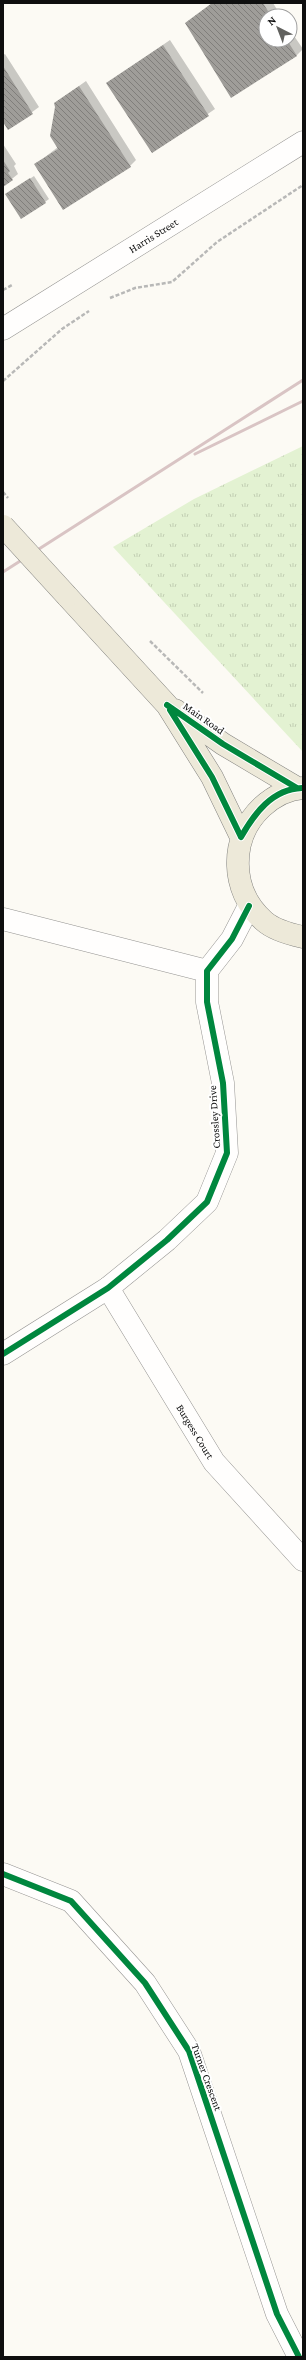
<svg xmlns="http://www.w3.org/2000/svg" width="306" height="2360" font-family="'Crimson Pro',serif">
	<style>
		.grass { fill: url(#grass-tufts) }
		.shadow { fill: #0003 }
		.building { fill: url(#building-back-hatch) }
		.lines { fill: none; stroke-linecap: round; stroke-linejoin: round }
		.minor-casing { stroke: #959492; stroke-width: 23 }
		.major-casing { stroke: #82827f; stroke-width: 23 }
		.path { stroke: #b8b8b7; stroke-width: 2.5; stroke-dasharray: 4 2; stroke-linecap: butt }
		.minor { stroke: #fffefd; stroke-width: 22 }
		.major { stroke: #ede9d9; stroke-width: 22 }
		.rail { stroke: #d9c4c4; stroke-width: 3 }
		.major-bridge-casing { stroke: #82827f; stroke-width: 23; stroke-linecap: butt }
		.major-bridge { stroke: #ede9d9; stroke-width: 22 }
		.cycleway-casing { stroke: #fff; stroke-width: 8 }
		.cycleway { stroke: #00873e; stroke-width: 6 }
		.labels { text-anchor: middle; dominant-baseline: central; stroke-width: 4; stroke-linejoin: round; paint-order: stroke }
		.street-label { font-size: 11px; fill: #0e0e0e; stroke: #fff }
	</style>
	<defs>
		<pattern id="grass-tufts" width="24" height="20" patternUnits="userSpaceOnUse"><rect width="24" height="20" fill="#e3f2d2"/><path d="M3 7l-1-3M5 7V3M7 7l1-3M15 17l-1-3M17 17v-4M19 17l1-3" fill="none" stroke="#c2ceb3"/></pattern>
		<pattern id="building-back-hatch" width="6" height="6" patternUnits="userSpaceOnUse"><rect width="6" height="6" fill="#9f9d99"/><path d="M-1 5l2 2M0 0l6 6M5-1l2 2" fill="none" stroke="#807e7b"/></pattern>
	</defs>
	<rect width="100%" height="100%" fill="#fcfaf4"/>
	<path class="grass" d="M 303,446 L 303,752 L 113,547 L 194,499 Z"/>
	<path class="shadow" d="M 213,3 L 273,3 L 281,16 L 266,16 L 266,40 L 290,40 L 290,30 L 303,49 L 296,56 L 186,23 Z
		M 170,40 L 215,109 L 153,152 L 107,83 Z
		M 5,54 L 39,107 L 9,129 L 3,120 L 3,55 Z
		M 86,81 L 136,160 L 130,166 L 36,164 L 58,147 L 55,103 Z
		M 3,144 L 16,164 L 14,166 L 18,174 L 3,186 Z
		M 34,176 L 49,199 L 45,202 L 7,194 Z"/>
	<path class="building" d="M 212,3 L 263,3 L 271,16 L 266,16 L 266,40 L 287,40 L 297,56 L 231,98 L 185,23 Z
		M 163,45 L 209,116 L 152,153 L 106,83 Z
		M 3,66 L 33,114 L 8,130 L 3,122 Z
		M 79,86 L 131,167 L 63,210 L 34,164 L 58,149 L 50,136 L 55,107 L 54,103 Z
		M 3,160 L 10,171 L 8,173 L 13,180 L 3,187 Z
		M 30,178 L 46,203 L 21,219 L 5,194 Z"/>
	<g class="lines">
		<g class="minor-casing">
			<g id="minor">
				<path id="s1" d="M 3,329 L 303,142"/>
				<path d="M 3,919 L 207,971"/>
				<path id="s2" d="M 108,1288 L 214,1462 L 303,1560"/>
				<path d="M 3,1354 L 108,1288 L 167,1240 L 207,1202 L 227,1153 L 223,1083 L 207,1002 L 207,971 L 232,939 L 249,906"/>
				<path d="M 3,1874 L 71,1901 L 145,1983 L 189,2051 L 277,2314 L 299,2357"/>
			</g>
		</g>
		<g class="major-casing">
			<path id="major" d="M 67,596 L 167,705 L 212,777 L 241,837
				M 175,710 L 223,744 L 297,788
				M 303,788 C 288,789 273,797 262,807 C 229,838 230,891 264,921 C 274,930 289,934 303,937"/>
		</g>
		<path class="path" d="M 3,290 L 12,285
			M 110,298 L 135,288 L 172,282 L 217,242 L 303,185
			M 3,381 L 62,329 L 89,311
			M 3,492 L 8,498
			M 150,641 L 203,693"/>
		<use href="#minor" class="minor"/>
		<use href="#major" class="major"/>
		<path class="rail" d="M 195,454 L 303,401
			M 3,572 L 303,380"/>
		<g class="major-bridge-casing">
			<path id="major-bridge" d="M 3,526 L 67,596"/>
		</g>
		<use href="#major-bridge" class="major-bridge"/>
		<g class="cycleway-casing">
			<path id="cycleway" d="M 167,705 L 223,744 L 297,788
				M 170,710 L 212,777 L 241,837
				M 241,837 C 254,814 272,789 302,788
				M 3,1354 L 108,1288 L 167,1240 L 207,1202 L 227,1153 L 223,1083 L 207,1002 L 207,971 L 232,939 L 249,906
				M 3,1874 L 71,1901 L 145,1983 L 189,2051 L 277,2314 L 299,2357"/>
		</g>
		<use href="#cycleway" class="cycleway"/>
	</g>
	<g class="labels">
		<g class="street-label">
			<text stroke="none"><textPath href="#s1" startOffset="177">Harris Street</textPath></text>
			<text transform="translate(204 718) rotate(35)">Main Road</text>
			<text transform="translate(214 1117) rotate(-94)">Crossley Drive</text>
			<text stroke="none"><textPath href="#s2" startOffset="168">Burgess Court</textPath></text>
			<text transform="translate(207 2077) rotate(70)">Turner Crescent</text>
		</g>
	</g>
	<rect width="306" height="2360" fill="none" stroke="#0e0e0e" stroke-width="8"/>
	<g transform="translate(278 28) rotate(318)"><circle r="19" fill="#ffffff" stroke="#9f9f9f"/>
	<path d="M0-3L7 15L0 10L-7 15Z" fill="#61615e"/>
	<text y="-6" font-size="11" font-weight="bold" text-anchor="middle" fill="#0e0e0e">N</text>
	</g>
</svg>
